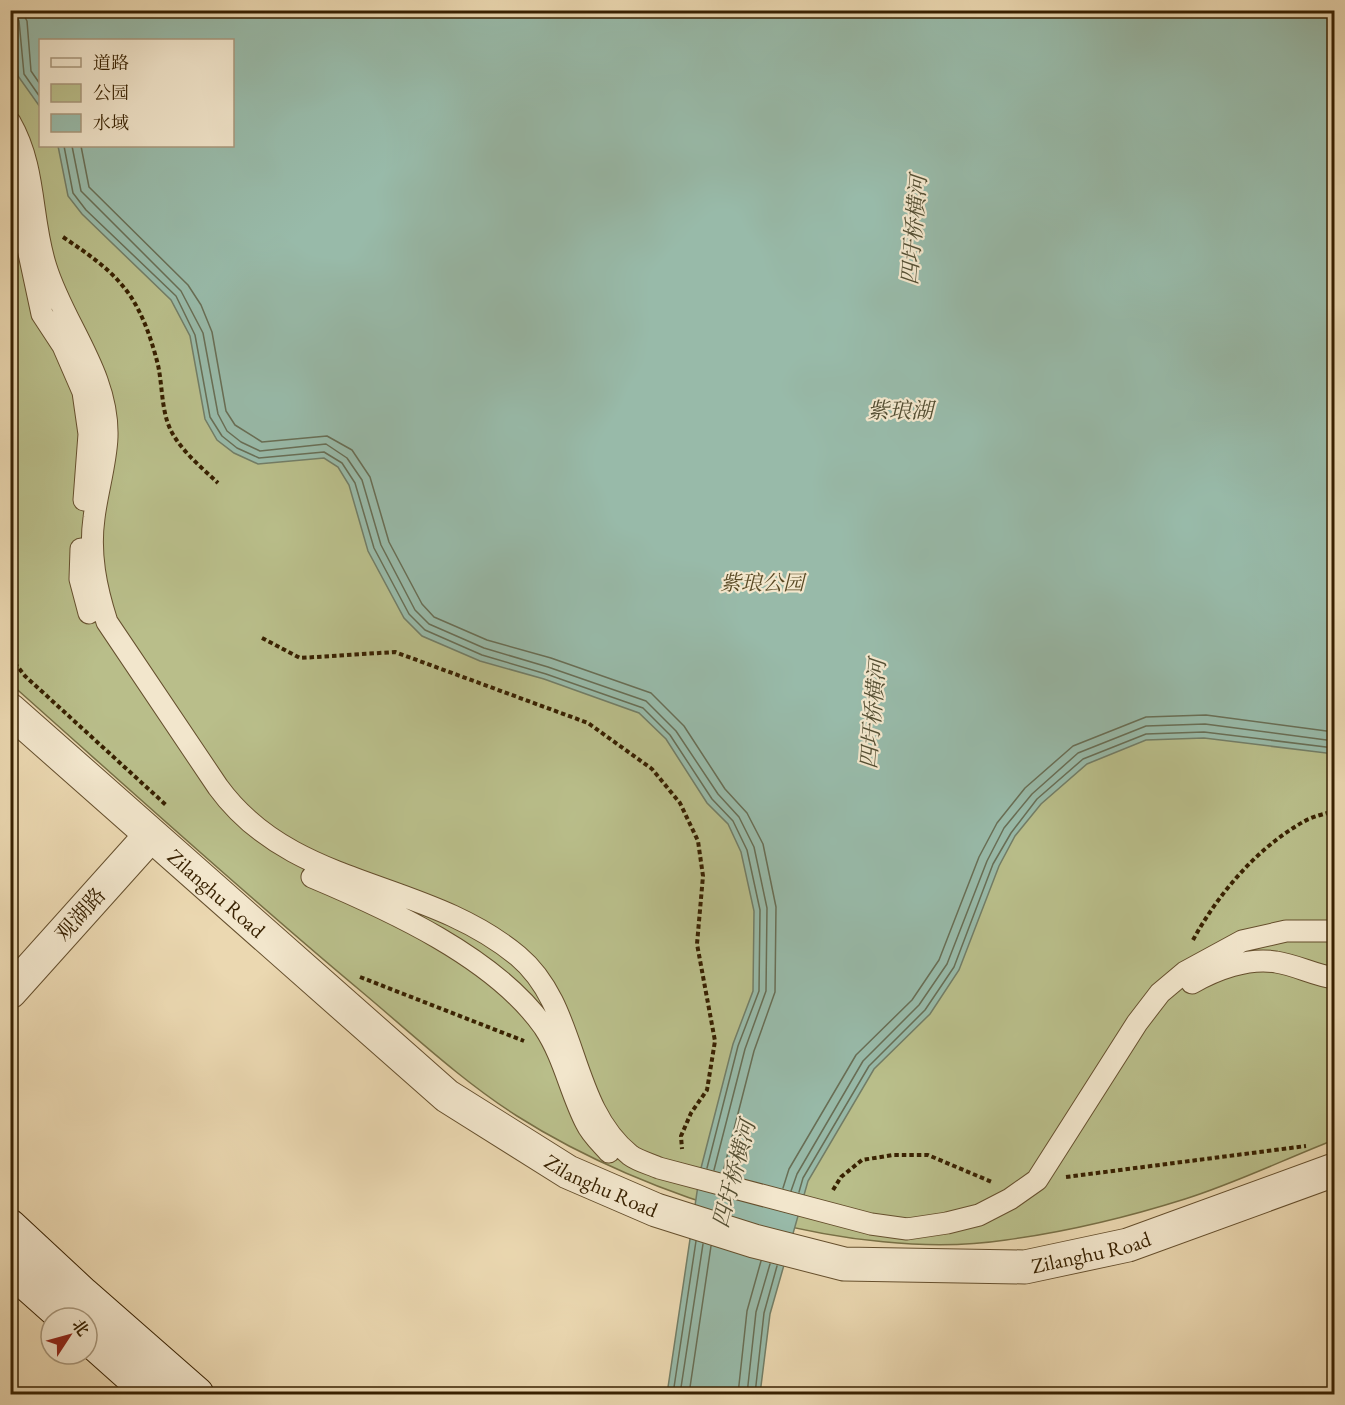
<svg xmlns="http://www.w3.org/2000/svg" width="1345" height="1405" font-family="'EB Garamond','Noto Serif SC',serif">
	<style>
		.green { fill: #b9be8a; stroke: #787046; stroke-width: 1.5; fill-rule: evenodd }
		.water { fill: #98baa9; stroke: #727d66; stroke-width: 1.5 }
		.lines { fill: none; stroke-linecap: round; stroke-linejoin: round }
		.shore { stroke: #686e55; stroke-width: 1.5 }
		.pedestrian-casing { stroke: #654f2d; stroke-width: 23 }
		.tertiary-casing { stroke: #654f2d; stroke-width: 35 }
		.secondary-casing { stroke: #382101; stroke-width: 35 }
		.path { stroke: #382101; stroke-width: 4; stroke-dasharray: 4.5 3; stroke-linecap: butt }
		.pedestrian { stroke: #f2e6cc; stroke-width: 21 }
		.tertiary { stroke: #f2e6cc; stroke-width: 33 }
		.secondary { stroke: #f2e6cc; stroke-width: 33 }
		.labels { text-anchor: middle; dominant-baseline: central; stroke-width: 4.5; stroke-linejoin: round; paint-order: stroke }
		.park-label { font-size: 21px; font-style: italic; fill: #584823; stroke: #f2e6cc }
		.street-label { font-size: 21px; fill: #382101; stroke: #f2e6cc }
		.water-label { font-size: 22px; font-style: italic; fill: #554f33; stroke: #f2e6cc }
	</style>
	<rect width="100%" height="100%" fill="#ebd8b1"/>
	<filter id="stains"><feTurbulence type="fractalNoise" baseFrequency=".00333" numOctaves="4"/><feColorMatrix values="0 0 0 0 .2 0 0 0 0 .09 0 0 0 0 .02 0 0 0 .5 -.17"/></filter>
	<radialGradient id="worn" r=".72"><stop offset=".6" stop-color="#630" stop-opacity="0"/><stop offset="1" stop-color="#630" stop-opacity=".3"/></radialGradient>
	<path class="green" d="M 11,11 L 1334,11 L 1334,1140 C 1285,1159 1236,1183 1185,1199 C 1128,1217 1065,1232 1006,1240 C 853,1263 646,1198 517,1116 C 462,1081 412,1034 362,992 C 242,892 127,787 11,684 ZM 40,40 L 232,40 L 232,146 L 40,146 Z"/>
	<path class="water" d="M 12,11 L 1334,11 L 1334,754 L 1204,738 L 1146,740 L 1087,764 L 1041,804 L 1015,836 L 999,866 L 959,970 L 930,1014 L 874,1069 L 808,1181 L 770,1314 L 760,1394 L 667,1394 L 700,1172 L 733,1044 L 753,991 L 754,911 L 741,852 L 728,824 L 707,803 L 666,739 L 639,713 L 544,679 L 480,661 L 422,636 L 404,618 L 368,551 L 349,485 L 338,467 L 324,458 L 258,464 L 234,453 L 217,440 L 205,419 L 190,336 L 171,300 L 82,214 L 68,196 L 58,146 L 232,146 L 232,40 L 40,40 L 40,107 L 18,76 Z"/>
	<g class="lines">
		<path class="shore" d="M 21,10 L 27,21 L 31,71 L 40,84
			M 10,15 L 16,16 L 19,21 L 24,74 L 40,97
			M 64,146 L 73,193 L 86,210 L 176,296 L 195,335 L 210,417 L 222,436 L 237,448 L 259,458 L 324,452 L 342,463 L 355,483 L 374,548 L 409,614 L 425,630 L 482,655 L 546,674 L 643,708 L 670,735 L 712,799 L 733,821 L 747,850 L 760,910 L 759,991 L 738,1046 L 707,1168
			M 72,146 L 81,191 L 181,291 L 203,333 L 218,414 L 227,431 L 241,442 L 260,451 L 326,444 L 347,458 L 362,480 L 381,545 L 415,610 L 429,624 L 484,648 L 548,667 L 646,701 L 676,731 L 718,794 L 739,817 L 754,847 L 767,908 L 766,991 L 745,1049 L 714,1170
			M 81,146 L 89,187 L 188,285 L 201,305 L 212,332 L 226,411 L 235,425 L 262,442 L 327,436 L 352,450 L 370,477 L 389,542 L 422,604 L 434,617 L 487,640 L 551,658 L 651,693 L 684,726 L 725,789 L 747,813 L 763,844 L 776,907 L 775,992 L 754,1051 L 723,1172
			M 783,1188 L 789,1169 L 856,1055 L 912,1000 L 939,960 L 979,857 L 997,823 L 1025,788 L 1073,746 L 1146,717 L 1206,715 L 1334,732
			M 791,1191 L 797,1174 L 863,1061 L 919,1005 L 947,964 L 987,861 L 1004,828 L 1032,794 L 1078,753 L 1146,726 L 1205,724 L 1334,741
			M 799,1192 L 803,1178 L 869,1066 L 925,1010 L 954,967 L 993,864 L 1011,833 L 1037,799 L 1083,759 L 1146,734 L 1204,732 L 1334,748
			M 673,1394 L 696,1241
			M 680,1394 L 703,1244
			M 689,1394 L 711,1246
			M 738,1394 L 747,1311 L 761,1261
			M 747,1394 L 756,1312 L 770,1264
			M 755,1394 L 764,1313 L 777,1266"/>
		<g class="pedestrian-casing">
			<path id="pedestrian" d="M 10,122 C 37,169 30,218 46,267 C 64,325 109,374 107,437 C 106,464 97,492 94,518 C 89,554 96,588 107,622 L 218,787 C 293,890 424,878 518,956 C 579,1007 568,1105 630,1155 C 638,1161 650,1164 659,1168 L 871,1224 L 907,1229 L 947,1223 L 979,1215 L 1010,1199 L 1037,1180 L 1137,1023 L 1160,993 L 1185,972 L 1242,941 L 1286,931 L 1334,931
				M 10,165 L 42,314 L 63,346 L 83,392 L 89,434 L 84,500
				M 81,549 L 80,579 L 89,613
				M 312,877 C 388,909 495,957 544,1027 C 564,1057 570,1092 586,1123 C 591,1134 601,1143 609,1152
				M 1192,983 C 1215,970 1248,957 1276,962 C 1296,965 1314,975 1334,978"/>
		</g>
		<g class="tertiary-casing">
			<g id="tertiary">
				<path id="s1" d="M 10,710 L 447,1096 L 568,1172 L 656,1210 L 754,1241 L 844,1264 L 1025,1267 L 1128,1245 L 1334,1170"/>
				<path d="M 10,992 L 150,836"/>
			</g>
		</g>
		<g class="secondary-casing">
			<path id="secondary" d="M 10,1226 L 83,1294 L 197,1394
				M 10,1269 L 65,1318
				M 87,1337 L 151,1394"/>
		</g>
		<path class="path" d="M 63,237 C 88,254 111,269 129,294 C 143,314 152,341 158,365 C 163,388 161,416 174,436 C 185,454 203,469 218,483
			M 262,638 L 300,658 L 395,652 L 588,723 L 652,769 L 680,803 L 698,841 L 703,876 L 697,944 L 715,1041 L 707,1090 L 691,1113 L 681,1136 L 682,1149
			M 10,657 L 25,676 L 166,805
			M 1193,940 C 1218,894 1257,848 1303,822 C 1313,816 1325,814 1334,811
			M 360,977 L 524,1041
			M 1066,1177 L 1306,1146
			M 833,1190 L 841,1177 L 862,1160 L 893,1155 L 928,1155 L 992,1182"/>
		<use href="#pedestrian" class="pedestrian"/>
		<use href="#tertiary" class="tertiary"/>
		<use href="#secondary" class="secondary"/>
	</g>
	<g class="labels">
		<g class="park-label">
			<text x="762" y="582">紫琅公园</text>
		</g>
		<g class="street-label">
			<text stroke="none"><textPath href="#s1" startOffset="276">Zilanghu Road</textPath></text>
			<text transform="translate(80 914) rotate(-48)">观湖路</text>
			<text stroke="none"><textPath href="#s1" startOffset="762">Zilanghu Road</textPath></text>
			<text stroke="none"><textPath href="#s1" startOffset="1266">Zilanghu Road</textPath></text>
		</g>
		<g class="water-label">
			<text transform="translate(914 230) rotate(-85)">四圩桥横河</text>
			<text x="900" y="410">紫琅湖</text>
			<text transform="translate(873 714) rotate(-85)">四圩桥横河</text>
			<text transform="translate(734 1174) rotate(-75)">四圩桥横河</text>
		</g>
	</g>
	<rect width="1345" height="1405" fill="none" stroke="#ebd8b1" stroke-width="36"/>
	<rect x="12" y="12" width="1321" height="1381" fill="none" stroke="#382101" stroke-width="3"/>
	<rect x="18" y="18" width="1309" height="1369" fill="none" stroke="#382101" stroke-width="1.5"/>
	<rect x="39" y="39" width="195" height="108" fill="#f2e6cc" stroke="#a8977b" stroke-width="1.5"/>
	<rect x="51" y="58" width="30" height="9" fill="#f2e6cc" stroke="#a8977b" stroke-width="1.5"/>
	<text x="93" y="69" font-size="18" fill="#382101">道路</text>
	<rect x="51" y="84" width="30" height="18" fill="#b9be8a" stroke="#a8977b" stroke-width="1.5"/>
	<text x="93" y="99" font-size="18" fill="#382101">公园</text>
	<rect x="51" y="114" width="30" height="18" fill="#98baa9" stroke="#a8977b" stroke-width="1.5"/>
	<text x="93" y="129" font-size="18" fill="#382101">水域</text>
	<g transform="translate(69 1336) rotate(54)"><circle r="28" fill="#f2e6cc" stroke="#a8977b" stroke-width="1.5"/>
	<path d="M0-4.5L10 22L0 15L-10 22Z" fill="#8f2418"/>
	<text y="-9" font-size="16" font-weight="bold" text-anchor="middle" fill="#382101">北</text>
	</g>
	<rect width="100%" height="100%" filter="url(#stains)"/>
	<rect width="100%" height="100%" fill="url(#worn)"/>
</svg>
